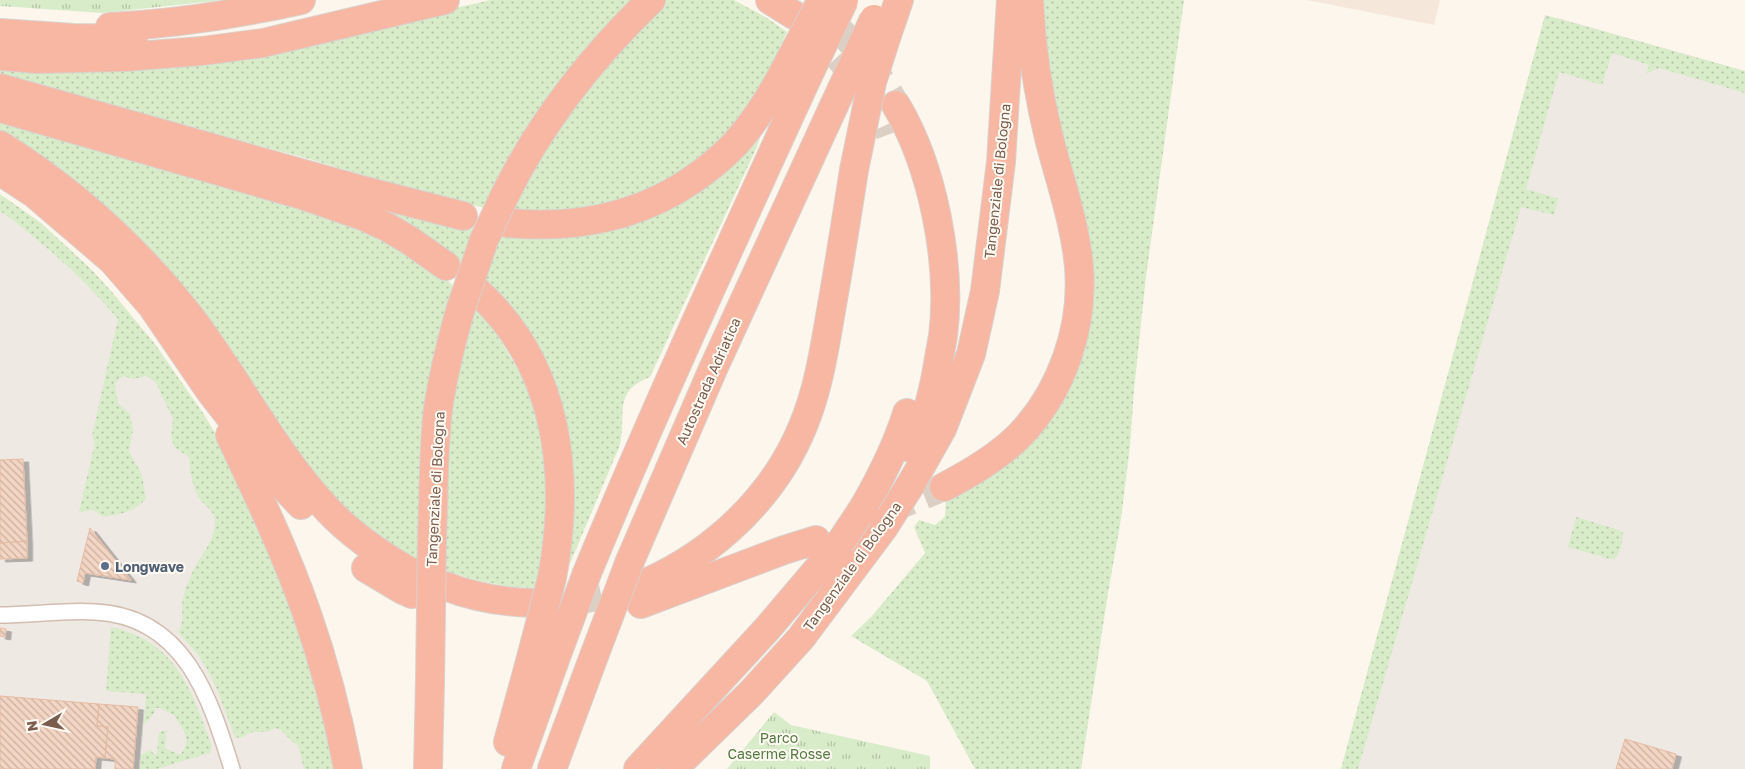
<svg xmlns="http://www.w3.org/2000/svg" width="1745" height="769" font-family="'Golos Text',sans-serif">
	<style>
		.residential { fill: #f5e8da }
		.industrial { fill: #efe9e4 }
		.grass { fill: url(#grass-dots) }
		.park { fill: url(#park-tufts) }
		.building { fill: url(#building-back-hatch); stroke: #e6bba3; filter: url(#shadow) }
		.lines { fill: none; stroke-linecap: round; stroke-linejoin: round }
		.highway-tunnel { stroke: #dcd0c4; stroke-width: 28; stroke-dasharray: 28 14; stroke-linecap: butt }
		.street-casing { stroke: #d1beb0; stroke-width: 18 }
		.highway-casing { stroke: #dad1cd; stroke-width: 30 }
		.street { stroke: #fff; stroke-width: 15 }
		.highway { stroke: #f7b7a3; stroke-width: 28 }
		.highway-bridge-casing { stroke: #dad1cd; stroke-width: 30; stroke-linecap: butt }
		.highway-bridge { stroke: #f7b7a3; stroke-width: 28 }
		.service-dot { fill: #5c6f8a; stroke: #fffaf3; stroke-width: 2 }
		.labels { text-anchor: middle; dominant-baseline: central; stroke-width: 4; stroke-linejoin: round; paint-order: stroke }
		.street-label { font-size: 14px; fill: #7a5c4d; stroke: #fffaf3 }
		.service-label { font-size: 14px; font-weight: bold; fill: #4e5e75; stroke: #fffaf3; text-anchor: start }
		.park-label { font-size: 14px; fill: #537a41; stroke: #fffaf3 }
	</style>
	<defs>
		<pattern id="grass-dots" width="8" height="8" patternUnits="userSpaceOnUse" patternTransform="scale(1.25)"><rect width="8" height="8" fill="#d8ecc9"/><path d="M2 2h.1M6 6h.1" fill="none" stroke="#b4c2a5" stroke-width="1.8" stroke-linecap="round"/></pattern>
		<pattern id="park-tufts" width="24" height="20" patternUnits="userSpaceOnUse" patternTransform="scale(1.25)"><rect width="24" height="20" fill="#d8ecc9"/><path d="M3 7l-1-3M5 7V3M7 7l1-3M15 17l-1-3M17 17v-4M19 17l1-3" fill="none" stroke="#b4c2a5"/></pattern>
		<pattern id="building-back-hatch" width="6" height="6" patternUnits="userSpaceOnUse" patternTransform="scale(1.25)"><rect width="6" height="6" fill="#f3d5c3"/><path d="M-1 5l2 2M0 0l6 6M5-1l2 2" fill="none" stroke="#cab0a1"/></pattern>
		<filter id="shadow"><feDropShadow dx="5.5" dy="3" stdDeviation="0" flood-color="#0004"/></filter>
	</defs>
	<rect width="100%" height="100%" fill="#fdf6ec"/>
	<path class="residential" d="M 1307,0 L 1440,0 L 1434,25 Z"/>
	<path class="industrial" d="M 1558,18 L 1745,71 L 1745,769 L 1341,769 Z
		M 0,211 L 30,233 L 64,263 L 98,296 L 118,319 L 180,405 L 317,769 L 0,769 Z"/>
	<path class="grass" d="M 491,0 L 734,0 L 767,18 L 787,32 L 770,68 L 743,116 L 696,164 L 654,187 L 611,205 L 574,212 L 504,212 L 431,196 L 306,158 L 0,77 L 0,64 L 101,72 L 206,64 Z
		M 1035,0 L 1184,0 L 1146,277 L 1134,390 L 1130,446 L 1121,519 L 1108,593 L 1081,769 L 975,769 L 927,681 L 851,636 L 872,616 L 925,553 L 914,527 L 919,520 L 935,525 L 945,517 L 946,501 L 976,485 L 1083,327 Z
		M 1545,15 L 1745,71 L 1745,93 L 1659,68 L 1646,74 L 1649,65 L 1612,53 L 1602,85 L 1559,72 L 1526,189 L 1557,198 L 1558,199 L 1554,215 L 1521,207 L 1358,769 L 1341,769 Z
		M 0,118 L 362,226 L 422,261 L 447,280 L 479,310 L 501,341 L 526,383 L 542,427 L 550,495 L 543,549 L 535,588 L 511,587 L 480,581 L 442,570 L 393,550 L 355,520 L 0,136 Z
		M 758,135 L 760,138 L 756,149 L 650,377 C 612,392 627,413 620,445 L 566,573 L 571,473 L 567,431 L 555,383 L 490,285 L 450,253 L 359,198 L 449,222 L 483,229 L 580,231 Z
		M 0,194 L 41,223 L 91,269 L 112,292 L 155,344 L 205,416 L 225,450 L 280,565 L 340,769 L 304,769 L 298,745 L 291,741 L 281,730 L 275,728 L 268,732 L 253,732 L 240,738 L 235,737 C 224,710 216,680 198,655 C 192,647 184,640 178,632 C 186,620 180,611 183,599 C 184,590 189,581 192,573 C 200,555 219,538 214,516 C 212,510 203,504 199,498 C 192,486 190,471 189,457 L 174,447 L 171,436 L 173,419 L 156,383 L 147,376 L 133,379 L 123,376 L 115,383 L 118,403 L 130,414 L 133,429 L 129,451 L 142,475 L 146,499 C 133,513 120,514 103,517 L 93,510 L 79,512 L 95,442 L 92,436 L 118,319 C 83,278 44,243 0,211 Z
		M 1576,517 L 1619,530 L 1623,533 C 1623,541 1620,553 1615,559 L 1610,559 L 1568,547 Z
		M 111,627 C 178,642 191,690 212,746 L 210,753 L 157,769 L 140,769 L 141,755 L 150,750 L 155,755 L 157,753 L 159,732 L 167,730 L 165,748 L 178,754 L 181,754 L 186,745 L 186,736 L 183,730 L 174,715 L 160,708 L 155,708 L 155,712 L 145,724 L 144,724 L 146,694 L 106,691 Z"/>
	<path class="park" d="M 0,0 L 223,0 L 102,13 L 0,6 Z
		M 774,712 L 791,725 L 930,756 L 930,769 L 727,769 Z"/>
	<path class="building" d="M 23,459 L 27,541 L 0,543 L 0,460 Z
		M 90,528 L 131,580 L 85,573 L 83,583 L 77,581 Z
		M 27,541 L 27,558 L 0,559 L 0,543 Z
		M 0,628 L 6,629 L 5,637 L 0,636 Z
		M 0,696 L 99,704 L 97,726 L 108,727 L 105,758 L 96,757 L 95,769 L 0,769 Z
		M 99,704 L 138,707 L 133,769 L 115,769 L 115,759 L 105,758 L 108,727 L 97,726 Z
		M 1625,739 L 1676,754 L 1672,769 L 1616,769 Z"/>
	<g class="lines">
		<path class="highway-tunnel" d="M 805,0 C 846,33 870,59 896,105
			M 808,27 C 839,56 875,94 890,134
			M 885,511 L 944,487
			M 532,603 C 569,604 603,597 639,586"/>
		<g class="street-casing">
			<path id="street" d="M 0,615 C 32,615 64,610 95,612 C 184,616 210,697 232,769"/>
		</g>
		<g class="highway-casing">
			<path id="highway" d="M 770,0 L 794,15
				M 110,27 C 174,24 238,14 301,0
				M 0,33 L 73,38 L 133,39
				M 887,35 L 899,0
				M 0,56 L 37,59 L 124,57 L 202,51 L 263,43 L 445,0
				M 0,88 L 354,188 L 463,216
				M 896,105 C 933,167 952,264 943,336 C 941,347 939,358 937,370 C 932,397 925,424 913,449
				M 0,108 L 302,195 L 363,216 L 387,227 L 409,240 L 446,266
				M 0,145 C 72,190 135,247 188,314 C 237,377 272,450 327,509 C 352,536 382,556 414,574
				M 0,171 L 35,194 L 112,260 L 152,306 L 210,391 L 287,490 L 301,505
				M 504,197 C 540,123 592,57 651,0
				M 507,223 C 573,229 637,218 692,180 C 708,169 723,157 736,143 C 758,118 775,90 790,60
				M 478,292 C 559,366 571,476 552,578
				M 230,435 C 257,493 285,551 306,611 C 324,662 338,715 348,769
				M 911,484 L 942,429 L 971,354 L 985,291 L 1001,162 L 1011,0
				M 944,487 C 971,473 998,457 1019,436 C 1062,392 1084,327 1079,267 C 1075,223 1060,181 1049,138 C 1038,93 1031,47 1029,0
				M 864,507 C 881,477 897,446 907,413
				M 432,536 C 434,494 433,451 438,409 C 443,376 451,343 460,311
				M 630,561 L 713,369 L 832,110
				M 366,568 L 403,590 L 412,594
				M 587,573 C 656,406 732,242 807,78
				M 646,583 C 715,552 774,497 803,426 C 819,388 825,345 832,305 C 840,260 847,215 854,170
				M 445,586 C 473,597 502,602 532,603
				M 641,604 L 784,550 L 816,540
				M 508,742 L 528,669
				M 428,769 L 430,681
				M 516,769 L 553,665
				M 552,769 L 594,656
				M 638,769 L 767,629 L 840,543
				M 673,769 L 752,692 L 801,638 L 884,527"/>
		</g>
		<use href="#street" class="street"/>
		<use href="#highway" class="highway"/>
		<g class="highway-bridge-casing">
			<path id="highway-bridge" d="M 790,60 L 822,0
				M 807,78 L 844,0
				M 832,110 L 874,19
				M 854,170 L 872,82 L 887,35
				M 460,311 L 484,240 L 504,197
				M 884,527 L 911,484
				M 840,543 L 864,507
				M 594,656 L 630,561
				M 553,665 L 587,573
				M 528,669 L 552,578
				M 430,681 L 432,536"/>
		</g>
		<use href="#highway-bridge" class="highway-bridge"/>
	</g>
	<circle class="service-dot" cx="105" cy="566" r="5"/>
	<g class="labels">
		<g class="street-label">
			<text transform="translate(997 181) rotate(-84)">Tangenziale di Bologna</text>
			<text transform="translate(708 381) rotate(-66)">Autostrada Adriatica</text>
			<text transform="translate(435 489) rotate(-87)">Tangenziale di Bologna</text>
			<text transform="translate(852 566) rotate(-54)">Tangenziale di Bologna</text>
		</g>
		<g class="service-label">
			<text x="115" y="566">Longwave</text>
		</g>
		<g class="park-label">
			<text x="779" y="737">Parco<tspan x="779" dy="16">Caserme Rosse</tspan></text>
		</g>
	</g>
	<g transform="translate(45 724) rotate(261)" stroke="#fffaf3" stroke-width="4" paint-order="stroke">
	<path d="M0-4L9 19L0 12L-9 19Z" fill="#7a5c4d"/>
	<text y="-8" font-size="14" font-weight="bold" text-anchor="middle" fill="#7a5c4d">N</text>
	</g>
</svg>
